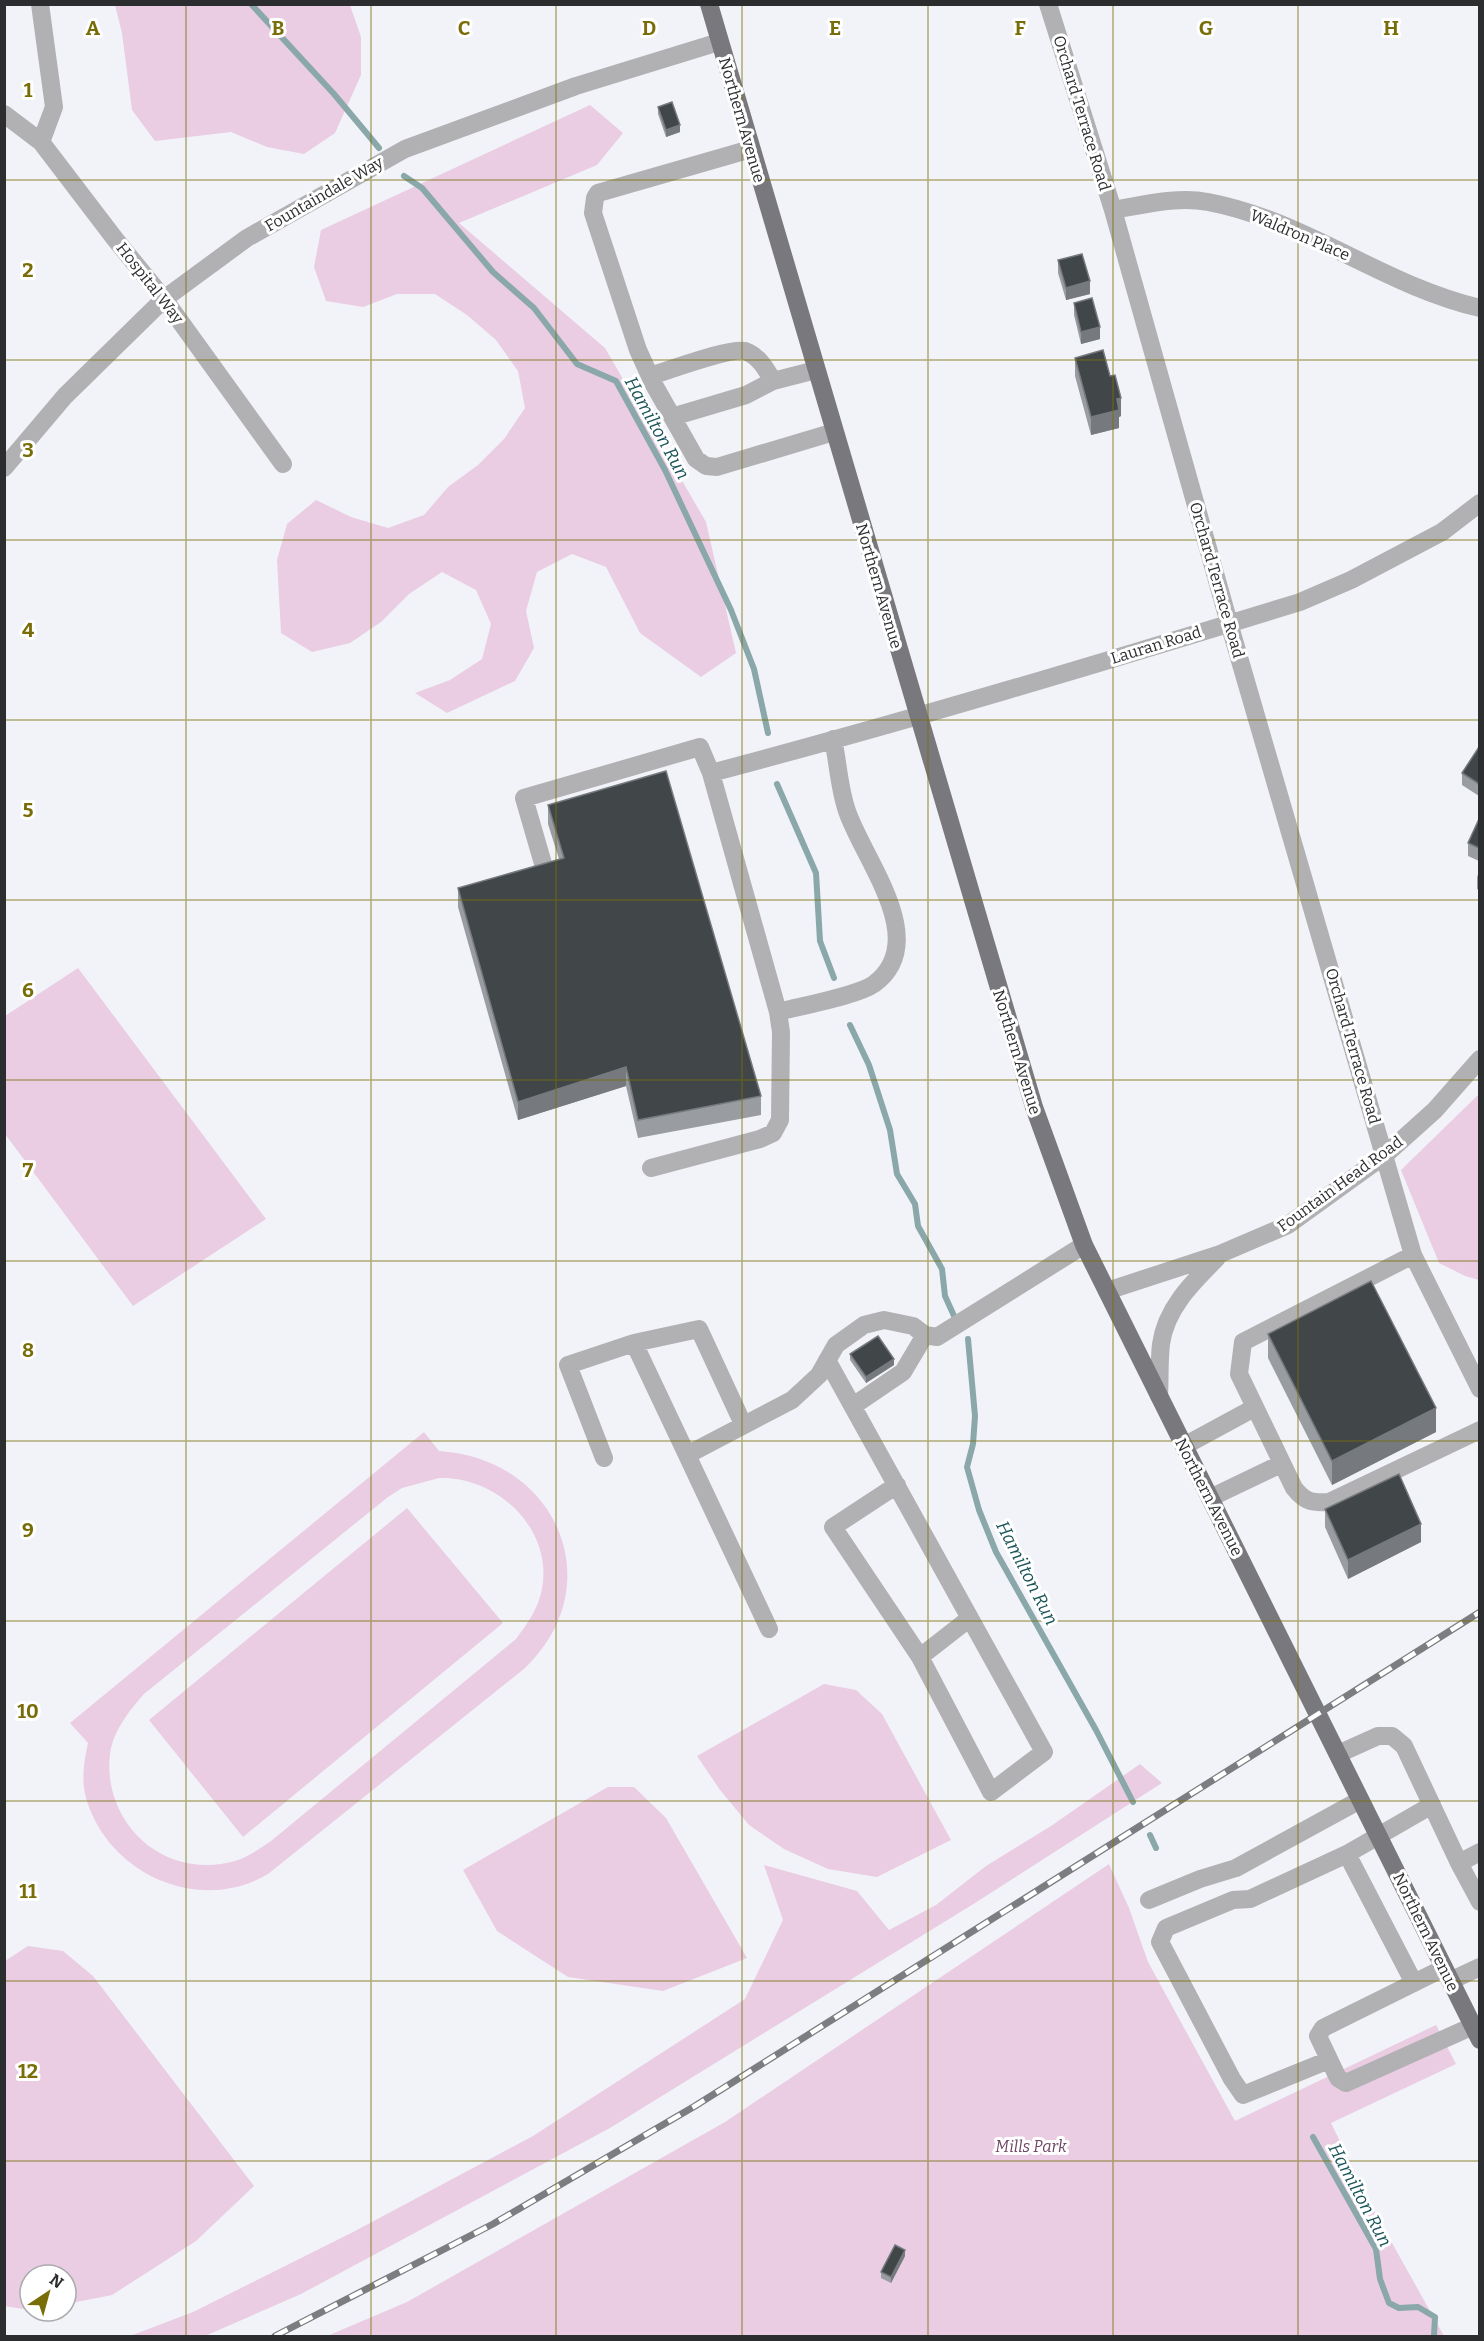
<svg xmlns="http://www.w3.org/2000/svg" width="1484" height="2341" font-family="Bitter,serif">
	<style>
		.green { fill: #eacde3; fill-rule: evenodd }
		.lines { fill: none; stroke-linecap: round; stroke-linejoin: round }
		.stream { stroke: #8aa7aa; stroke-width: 6 }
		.minor { stroke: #b1b0b2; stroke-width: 18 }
		.major { stroke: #79787c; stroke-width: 18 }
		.rail-casing { stroke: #7c7d81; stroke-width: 7 }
		.rail { stroke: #fff; stroke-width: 4.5; stroke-dasharray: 14; stroke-linecap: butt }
		.wall { fill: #999ca1 }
		.shaded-wall { fill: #767a7e }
		.building { fill: #414649; stroke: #767a7e; stroke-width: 1.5 }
		.grid { fill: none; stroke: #796d08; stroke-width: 1.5; stroke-opacity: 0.55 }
		.labels { text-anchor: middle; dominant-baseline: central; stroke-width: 6; stroke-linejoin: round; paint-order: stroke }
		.street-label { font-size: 16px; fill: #2c2d2f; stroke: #fff }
		.park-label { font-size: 16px; font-style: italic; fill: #6f4666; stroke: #fff }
		.water-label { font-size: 18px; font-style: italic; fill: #1a5458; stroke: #fff }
		.grid-label { font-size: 20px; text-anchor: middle; font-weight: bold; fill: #796d08; stroke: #fff; stroke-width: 6; stroke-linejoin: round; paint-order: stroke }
	</style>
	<rect width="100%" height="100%" fill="#f1f3f9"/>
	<path class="green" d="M 115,5 L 350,5 L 361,37 L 361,75 L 335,133 L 304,154 L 267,147 L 231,132 L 155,141 L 132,110 L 122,33 Z
		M 590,105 L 623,133 L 597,165 L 459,223 L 605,348 L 706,522 L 736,653 L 701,677 L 640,633 L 606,567 L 572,554 L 537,572 L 526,611 L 534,648 L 515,681 L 447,713 L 415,693 L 450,680 L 482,659 L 491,624 L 476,590 L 442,572 L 409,594 L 381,622 L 350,643 L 312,652 L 281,633 L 277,560 L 287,524 L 316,500 L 351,517 L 388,528 L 424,515 L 448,487 L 478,465 L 504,439 L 525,408 L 518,371 L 496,340 L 467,315 L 435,294 L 397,294 L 363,307 L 326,301 L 314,267 L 321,230 Z
		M 78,968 L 266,1219 L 133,1306 L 5,1134 L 5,1016 Z
		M 1479,1094 L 1479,1280 L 1465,1276 L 1439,1263 L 1401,1170 Z
		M 424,1432 L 439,1451 C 556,1458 612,1584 525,1668 L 268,1874 C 199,1915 108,1874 86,1798 C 81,1780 84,1760 88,1743 L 70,1723 ZM 439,1478 C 503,1476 562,1539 538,1603 C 533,1616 524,1628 516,1639 L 271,1841 C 259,1849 248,1857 235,1861 C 187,1875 138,1852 118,1807 C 110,1789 107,1768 111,1748 C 116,1727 130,1710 144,1694 L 388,1497 L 402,1488 Z
		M 407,1508 L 503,1623 L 243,1837 L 149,1720 Z
		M 824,1684 L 856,1690 L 882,1714 L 951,1840 L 877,1877 L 828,1869 L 784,1849 L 749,1825 L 720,1790 L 697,1756 Z
		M 1140,1764 L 1162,1783 L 975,1903 L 610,2128 L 301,2294 L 205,2336 L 130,2336 L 193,2312 L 355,2231 L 533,2136 L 745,1999 L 783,1920 L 764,1865 L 857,1891 L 889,1930 L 936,1905 L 986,1866 L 1051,1826 Z
		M 608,1787 L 634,1787 L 666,1818 L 747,1958 L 663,1991 L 568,1977 L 497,1931 L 463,1870 Z
		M 1109,1864 L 1129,1908 L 1148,1962 L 1235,2121 L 1436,2025 L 1456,2064 L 1331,2123 L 1373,2209 L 1444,2336 L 327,2336 L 407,2302 L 725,2122 Z
		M 28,1946 L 63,1951 L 93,1976 L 254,2186 L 196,2241 L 112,2295 L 66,2304 L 66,2275 L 30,2275 L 30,2310 L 4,2306 L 5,1961 Z"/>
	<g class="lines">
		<path class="stream" d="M 251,4 L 334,94 L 379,148
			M 404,176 L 422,188 L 493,272 L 534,308 L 577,364 L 616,381 L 665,470 L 731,610 L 754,669 L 768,733
			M 777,784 L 816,873 L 820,941 L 834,978
			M 850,1025 L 869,1065 L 890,1130 L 897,1174 L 915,1204 L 918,1226 L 942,1269 L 945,1296 L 955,1318
			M 968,1339 L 975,1416 L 973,1444 L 967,1467 L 979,1510 L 996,1552 L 1096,1730 L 1133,1802
			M 1150,1835 L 1156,1848
			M 1313,2137 L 1376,2249 L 1380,2279 L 1389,2303 L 1399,2308 L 1418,2307 L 1435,2317 L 1434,2336"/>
		<path class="minor" d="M 40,4 L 54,107 L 41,142
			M 1048,4 L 1113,210 L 1229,623 L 1413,1255 L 1480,1389
			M 4,114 L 41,142 L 115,239 L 164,299 L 283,464
			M 751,149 L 598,193 L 595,198 L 593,213 L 638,350 L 653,383 L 696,459 L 706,466 L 717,467 L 834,432
			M 1113,210 C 1144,205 1177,196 1208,202 C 1305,220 1384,286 1480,308
			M 650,376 C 667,371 731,347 745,351 C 759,356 766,369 773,381
			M 672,417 L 746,395 L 773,381 L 816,370
			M 4,468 L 65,396 L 164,299 L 247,238 L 405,149 L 576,86 L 719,42
			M 833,739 C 838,762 839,788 847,811 C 863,859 932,941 874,984 C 857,996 800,1006 778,1012 L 711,773 C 908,721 1104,662 1300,602 L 1351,580 L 1442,532 L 1480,503
			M 544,867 L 524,798 L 700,747 L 711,773
			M 651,1168 L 760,1139 L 773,1133 L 780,1120 L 781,1032 L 778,1012
			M 1413,1255 L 1243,1342 L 1239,1374 L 1294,1488 C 1305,1502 1312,1503 1329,1502 L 1480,1430
			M 1107,1291 L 1220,1254 L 1288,1225 L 1385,1155 L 1435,1110 L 1480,1059
			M 634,1343 L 699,1329 L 743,1424
			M 827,1360 L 1044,1752 L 991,1792 L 920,1657 L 833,1527 L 897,1485
			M 1159,1396 C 1160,1379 1159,1361 1161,1344 C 1166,1308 1193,1282 1217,1258
			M 853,1406 L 903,1372 L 925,1335
			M 1184,1446 L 1254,1408
			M 604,1458 L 568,1365 L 634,1343 L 687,1455
			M 1210,1498 L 1281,1464
			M 769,1629 L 687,1455 L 792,1400 L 819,1375 L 836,1345 L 864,1325 L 884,1320 L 913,1326 L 925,1335 L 937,1337 L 1084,1245
			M 920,1657 L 970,1618
			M 1338,1754 L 1378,1736 L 1392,1736 L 1404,1746 L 1459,1863
			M 1480,1852 L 1459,1863 L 1480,1902
			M 1347,1854 L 1414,1983
			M 1149,1900 L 1200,1879 L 1236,1868 L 1360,1800
			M 1444,1968 L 1323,2028 L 1318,2036 L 1338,2078 L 1346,2083 L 1473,2026
			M 1450,1981 L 1480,1967
			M 1329,2060 L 1243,2095 L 1232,2079 L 1160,1942 L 1166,1928 L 1233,1900 L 1250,1899 L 1347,1854 L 1432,1805"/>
		<path class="major" d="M 709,4 L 1034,1107 L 1084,1245 L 1480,2040"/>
		<g class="rail-casing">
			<path id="rail" d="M 275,2336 L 493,2224 L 695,2106 L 1480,1612"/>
		</g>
		<use href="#rail" class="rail"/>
	</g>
	<path class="wall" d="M 658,107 L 680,132 L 666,137 L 658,114 Z
		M 1058,260 L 1090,294 L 1066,300 L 1058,273 Z
		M 1074,303 L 1100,339 L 1081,344 L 1074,315 Z
		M 1075,358 L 1121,416 L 1119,417 L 1119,428 L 1091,435 L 1075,376 Z
		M 1479,747 L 1479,796 L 1462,785 L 1462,773 Z
		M 548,805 L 761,1096 L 761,1115 L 638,1138 L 626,1086 L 518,1120 L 458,907 L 458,888 L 559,859 L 548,824 Z
		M 1479,819 L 1479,861 L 1468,856 L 1468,843 Z
		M 1479,872 L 1479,890 L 1477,889 L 1477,877 Z
		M 1268,1334 L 1436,1432 L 1332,1485 L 1268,1358 Z
		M 850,1354 L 894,1365 L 866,1383 L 850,1360 Z
		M 1325,1509 L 1421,1542 L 1348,1579 L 1325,1527 Z
		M 905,2256 L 891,2283 L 881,2278 L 881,2272 Z"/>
	<path class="shaded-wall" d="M 680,125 L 680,132 L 666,137 L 666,130 Z
		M 1090,281 L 1090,294 L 1066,300 L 1066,288 Z
		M 1100,327 L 1100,339 L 1081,344 L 1081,332 Z
		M 1121,398 L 1121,416 L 1119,417 L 1119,428 L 1091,435 L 1091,417 L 1117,399 Z
		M 626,1067 L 626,1086 L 518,1120 L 518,1102 Z
		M 894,1359 L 894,1365 L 866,1383 L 866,1377 Z
		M 1436,1408 L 1436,1432 L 1332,1485 L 1332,1461 Z
		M 1421,1524 L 1421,1542 L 1348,1579 L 1348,1560 Z
		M 905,2250 L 905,2256 L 891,2283 L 891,2277 Z"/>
	<path class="building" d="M 672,102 L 680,125 L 666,130 L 658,107 Z
		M 1082,254 L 1090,281 L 1066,288 L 1058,260 Z
		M 1092,298 L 1100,327 L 1081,332 L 1074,303 Z
		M 1103,350 L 1110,376 L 1115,375 L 1121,398 L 1117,399 L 1119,410 L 1091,417 L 1075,358 Z
		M 1479,747 L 1479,784 L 1462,773 Z
		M 666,771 L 761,1096 L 638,1120 L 626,1067 L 518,1102 L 458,888 L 564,858 L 548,805 Z
		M 1479,819 L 1479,848 L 1468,843 Z
		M 1371,1281 L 1436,1408 L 1332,1461 L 1268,1334 Z
		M 878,1336 L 894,1359 L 866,1377 L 850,1354 Z
		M 1399,1474 L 1421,1524 L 1348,1560 L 1325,1509 Z
		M 895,2245 L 905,2250 L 891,2277 L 881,2272 Z"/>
	<path class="grid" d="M 186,4 L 186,2336M 371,4 L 371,2336M 556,4 L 556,2336M 742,4 L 742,2336M 928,4 L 928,2336M 1113,4 L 1113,2336M 1298,4 L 1298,2336M 4,180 L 1480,180M 4,360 L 1480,360M 4,540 L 1480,540M 4,720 L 1480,720M 4,900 L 1480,900M 4,1080 L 1480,1080M 4,1261 L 1480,1261M 4,1441 L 1480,1441M 4,1621 L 1480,1621M 4,1801 L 1480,1801M 4,1981 L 1480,1981M 4,2161 L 1480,2161"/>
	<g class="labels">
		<g class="street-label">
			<text transform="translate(1082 113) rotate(73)">Orchard Terrace Road</text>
			<text transform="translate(742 120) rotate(74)">Northern Avenue</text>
			<text transform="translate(324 194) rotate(-30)">Fountaindale Way</text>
			<text transform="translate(1300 235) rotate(23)">Waldron Place</text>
			<text transform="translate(150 283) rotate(52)">Hospital Way</text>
			<text transform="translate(1217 580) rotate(74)">Orchard Terrace Road</text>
			<text transform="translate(879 586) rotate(74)">Northern Avenue</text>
			<text transform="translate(1156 645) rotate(-17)">Lauran Road</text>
			<text transform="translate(1353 1046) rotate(74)">Orchard Terrace Road</text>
			<text transform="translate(1017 1052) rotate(73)">Northern Avenue</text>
			<text transform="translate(1340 1184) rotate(-36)">Fountain Head Road</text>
			<text transform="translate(1209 1497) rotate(63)">Northern Avenue</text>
			<text transform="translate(1426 1932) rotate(64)">Northern Avenue</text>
		</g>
		<g class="park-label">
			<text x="1031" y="2146">Mills Park</text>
		</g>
		<g class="water-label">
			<text transform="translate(657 428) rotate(61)">Hamilton Run</text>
			<text transform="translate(1027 1573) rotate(63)">Hamilton Run</text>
			<text transform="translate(1360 2195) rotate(62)">Hamilton Run</text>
		</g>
	</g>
	<g class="grid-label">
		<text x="93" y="35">A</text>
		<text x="278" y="35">B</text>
		<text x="464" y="35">C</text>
		<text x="649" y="35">D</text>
		<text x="835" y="35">E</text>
		<text x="1020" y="35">F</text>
		<text x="1206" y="35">G</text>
		<text x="1391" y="35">H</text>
		<text x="28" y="97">1</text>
		<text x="28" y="277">2</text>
		<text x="28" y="457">3</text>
		<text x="28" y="637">4</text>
		<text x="28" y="817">5</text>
		<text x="28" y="997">6</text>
		<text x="28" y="1177">7</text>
		<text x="28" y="1357">8</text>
		<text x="28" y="1537">9</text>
		<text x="28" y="1718">10</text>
		<text x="28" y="1898">11</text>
		<text x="28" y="2078">12</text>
	</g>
	<rect width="1484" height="2341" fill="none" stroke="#2c2d2f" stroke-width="12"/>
	<g transform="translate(48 2293) rotate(36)"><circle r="28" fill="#ffffff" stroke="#ababac" stroke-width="1.5"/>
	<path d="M0-4.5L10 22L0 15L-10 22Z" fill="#796d08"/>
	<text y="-9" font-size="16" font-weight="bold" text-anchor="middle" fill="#2c2d2f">N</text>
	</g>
</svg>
